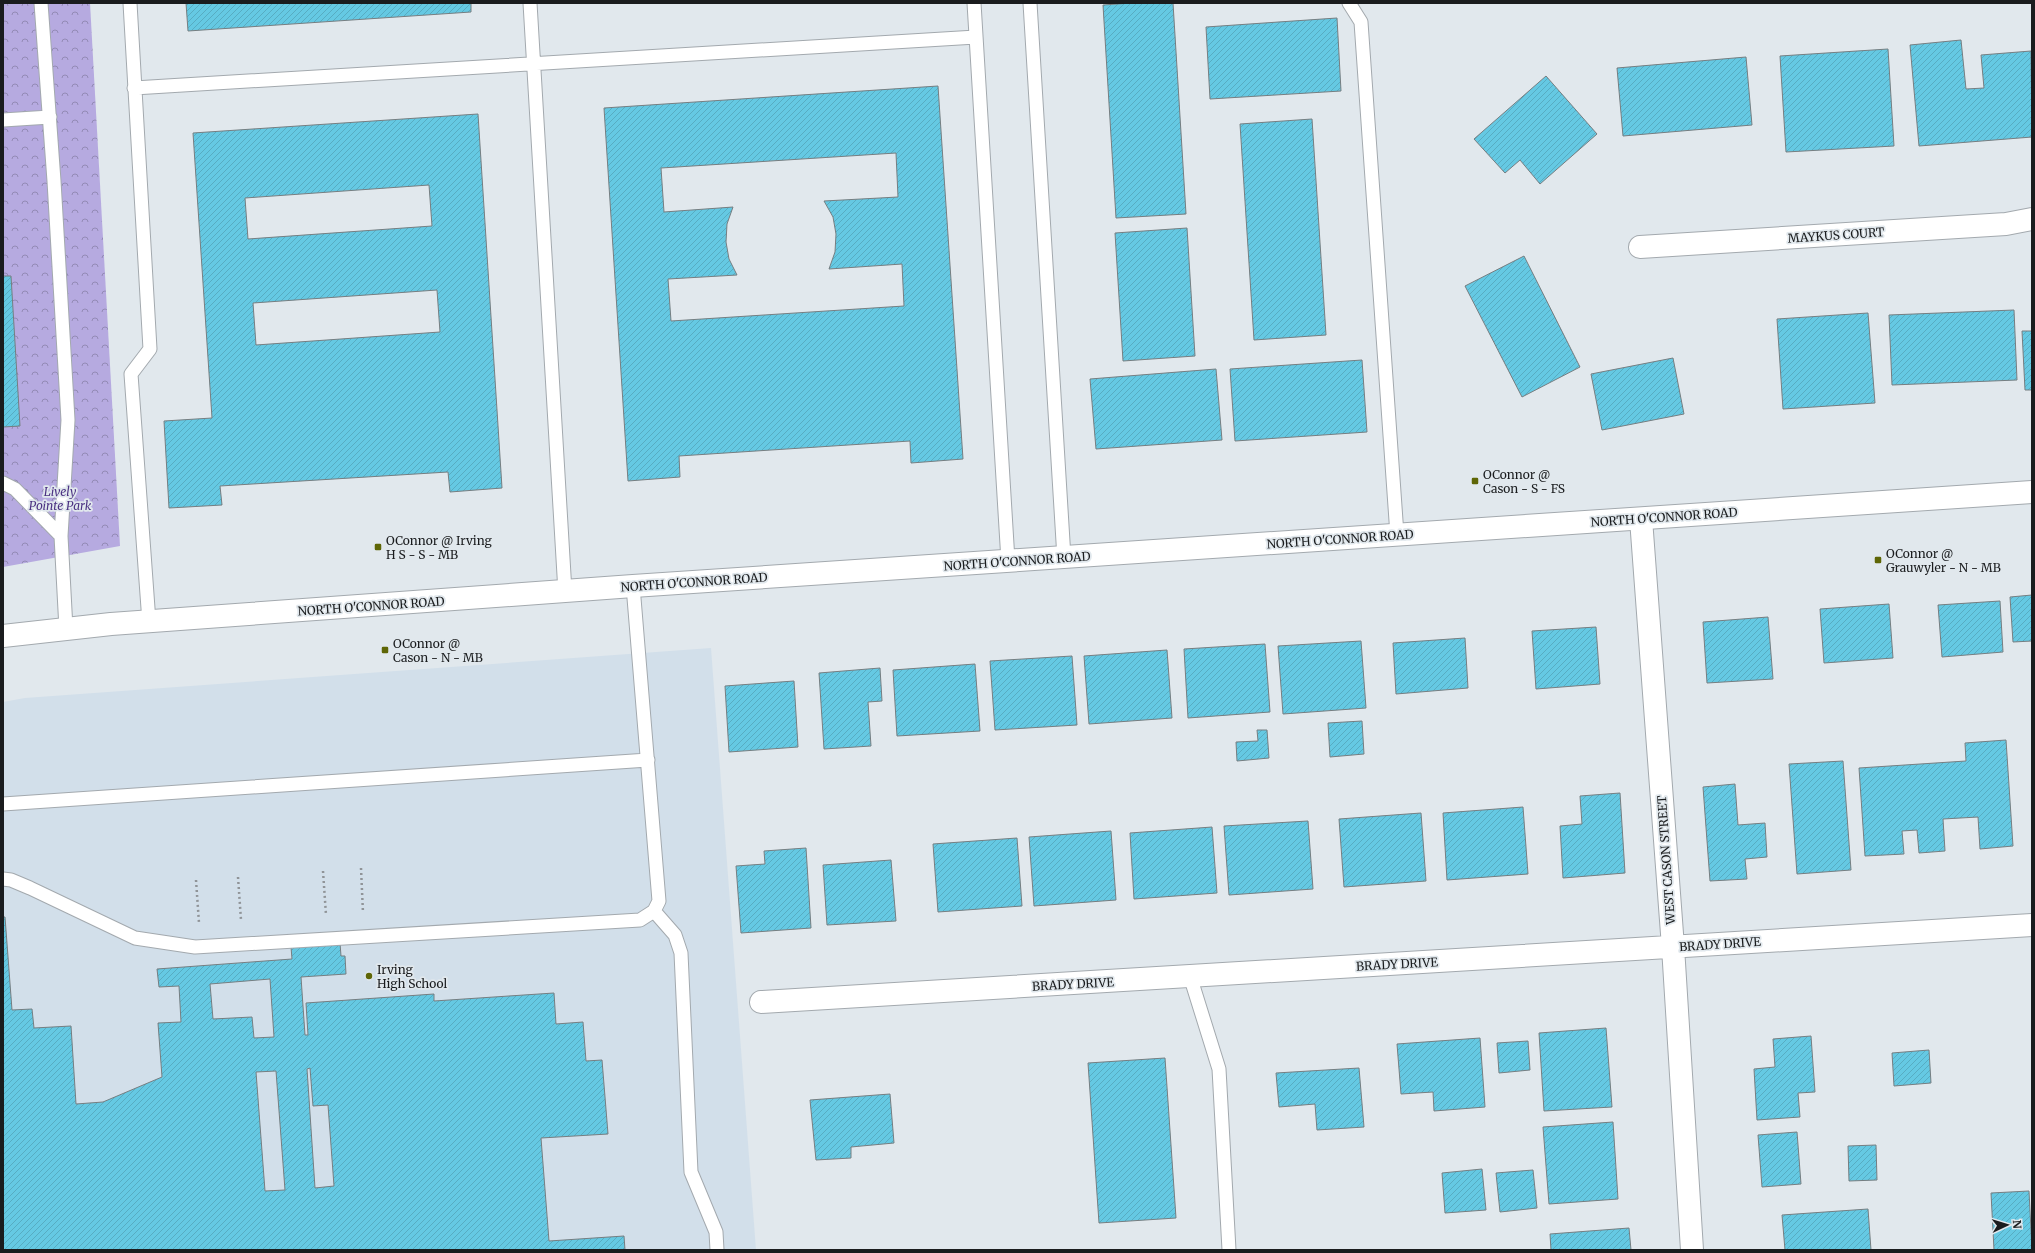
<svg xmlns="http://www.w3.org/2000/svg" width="2035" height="1253" font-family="Merriweather,serif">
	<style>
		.built { fill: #d2dfea }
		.park { fill: url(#park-crowns) }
		.building { fill: url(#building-hatch); stroke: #767e81; fill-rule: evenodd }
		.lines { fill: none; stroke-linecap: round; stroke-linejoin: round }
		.lane-casing { stroke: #a3a9ae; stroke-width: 15 }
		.street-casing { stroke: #a3a9ae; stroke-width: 24 }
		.secondary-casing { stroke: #a3a9ae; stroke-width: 24 }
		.path { stroke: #909498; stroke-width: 2.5; stroke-dasharray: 2 3; stroke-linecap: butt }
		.lane { stroke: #fff; stroke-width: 13 }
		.street { stroke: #fff; stroke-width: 22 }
		.secondary { stroke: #fff; stroke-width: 22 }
		.poi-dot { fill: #5e6606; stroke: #e1e8ed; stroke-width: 1.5 }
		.labels { text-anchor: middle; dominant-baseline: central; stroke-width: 3.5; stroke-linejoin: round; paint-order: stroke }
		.street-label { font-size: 12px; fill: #1a1c1e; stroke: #e1e8ed }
		.poi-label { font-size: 12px; fill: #1a1c1e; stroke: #e1e8ed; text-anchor: start }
		.park-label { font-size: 12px; font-style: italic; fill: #4c3283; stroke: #e1e8ed }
	</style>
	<defs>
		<pattern id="park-crowns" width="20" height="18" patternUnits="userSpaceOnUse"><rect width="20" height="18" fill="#b6aae0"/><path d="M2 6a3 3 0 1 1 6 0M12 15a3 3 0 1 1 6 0" fill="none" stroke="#938ab5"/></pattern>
		<pattern id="building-hatch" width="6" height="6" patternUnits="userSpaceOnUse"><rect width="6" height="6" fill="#65c9e3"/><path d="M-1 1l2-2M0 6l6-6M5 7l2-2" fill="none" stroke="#57acc2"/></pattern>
	</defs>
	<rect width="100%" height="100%" fill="#e1e8ed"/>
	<path class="built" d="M 711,648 L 756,1250 L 3,1250 L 3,702 L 25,698 Z"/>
	<path class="park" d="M 3,3 L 90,3 L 120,546 L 3,567 Z"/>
	<path class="building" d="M 186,3 L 471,3 L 471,12 L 188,31 Z
		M 1132,3 L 1173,3 L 1186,214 L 1116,218 L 1103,5 Z
		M 1337,18 L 1341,91 L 1210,99 L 1206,27 Z
		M 1961,40 L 1966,89 L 1984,88 L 1981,55 L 2031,51 L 2032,137 L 1919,146 L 1910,45 Z
		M 1888,49 L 1894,146 L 1786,152 L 1780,56 Z
		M 1746,57 L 1752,125 L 1623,136 L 1617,68 Z
		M 1546,76 L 1597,134 L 1540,184 L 1520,160 L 1505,173 L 1474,139 Z
		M 938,86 L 963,459 L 911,463 L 910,441 L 679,456 L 680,477 L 628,481 L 604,108 ZM 896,153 L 898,197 L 824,201 L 833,217 L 836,234 L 835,252 L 829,269 L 902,264 L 904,306 L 671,321 L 668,279 L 737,275 L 729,259 L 726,242 L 727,224 L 733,207 L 664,212 L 661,168 Z
		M 478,114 L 502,488 L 450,492 L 448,472 L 220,486 L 222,505 L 169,508 L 164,421 L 212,418 L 193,133 ZM 429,185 L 432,226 L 248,239 L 245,198 ZM 437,290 L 440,332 L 256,345 L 253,303 Z
		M 1312,119 L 1326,335 L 1254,340 L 1240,124 Z
		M 1187,228 L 1195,356 L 1123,361 L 1115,233 Z
		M 1524,256 L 1580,367 L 1522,397 L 1465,286 Z
		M 3,276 L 11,276 L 20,426 L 3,427 Z
		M 2014,310 L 2017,380 L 1892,385 L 1889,315 Z
		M 1868,313 L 1875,403 L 1783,409 L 1777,319 Z
		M 2022,331 L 2032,331 L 2032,390 L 2025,390 Z
		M 1673,358 L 1684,414 L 1602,430 L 1591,374 Z
		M 1362,360 L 1367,432 L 1235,441 L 1230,369 Z
		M 1216,369 L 1222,440 L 1096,449 L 1090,379 Z
		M 2032,595 L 2032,641 L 2013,642 L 2010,597 Z
		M 2000,601 L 2003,652 L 1942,657 L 1938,605 Z
		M 1889,604 L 1893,658 L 1824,663 L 1820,609 Z
		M 1768,617 L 1773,679 L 1707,683 L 1703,622 Z
		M 1596,627 L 1600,684 L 1536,689 L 1532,631 Z
		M 1465,638 L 1468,688 L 1396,694 L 1393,643 Z
		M 1361,641 L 1366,708 L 1283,714 L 1278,646 Z
		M 1265,644 L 1270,712 L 1188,718 L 1184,649 Z
		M 1167,650 L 1172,718 L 1089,724 L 1084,656 Z
		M 1072,656 L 1077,725 L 995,730 L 990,661 Z
		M 975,664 L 980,731 L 897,736 L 893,670 Z
		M 880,668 L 882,701 L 868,702 L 871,746 L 824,749 L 819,673 Z
		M 794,681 L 798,747 L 729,752 L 725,686 Z
		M 1362,721 L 1364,754 L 1330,757 L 1328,723 Z
		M 1257,730 L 1267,730 L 1269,758 L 1237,761 L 1236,742 L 1258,741 Z
		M 2006,740 L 2013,846 L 1980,849 L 1978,817 L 1943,819 L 1945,851 L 1919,853 L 1917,830 L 1902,831 L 1904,854 L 1865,856 L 1859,768 L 1966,761 L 1965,743 Z
		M 1843,761 L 1851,870 L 1797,874 L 1789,764 Z
		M 1735,784 L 1738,825 L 1765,823 L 1767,857 L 1745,859 L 1747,879 L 1710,881 L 1703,787 Z
		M 1620,793 L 1625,873 L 1563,878 L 1560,826 L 1582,824 L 1580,796 Z
		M 1523,807 L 1528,874 L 1447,880 L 1443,813 Z
		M 1421,813 L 1426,881 L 1344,887 L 1339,819 Z
		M 1308,821 L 1313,889 L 1229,895 L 1224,826 Z
		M 1212,827 L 1217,893 L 1134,899 L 1130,833 Z
		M 1111,831 L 1116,900 L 1034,906 L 1029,837 Z
		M 1017,838 L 1022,906 L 938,912 L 933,844 Z
		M 806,848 L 811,928 L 741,933 L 736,866 L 765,864 L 764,851 Z
		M 891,860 L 896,921 L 827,925 L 823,865 Z
		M 3,917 L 5,917 L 12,1010 L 32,1009 L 34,1028 L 71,1026 L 76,1104 L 103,1102 L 162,1077 L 158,1023 L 181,1022 L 179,986 L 159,987 L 157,969 L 292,959 L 291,947 L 340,943 L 341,956 L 345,956 L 346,974 L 301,977 L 305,1035 L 308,1035 L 306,1003 L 434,994 L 434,1001 L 554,993 L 556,1024 L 583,1022 L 586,1061 L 602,1060 L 608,1134 L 541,1138 L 549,1241 L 624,1236 L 625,1250 L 3,1250 ZM 270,979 L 274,1037 L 254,1038 L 252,1017 L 213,1019 L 210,984 ZM 310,1068 L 313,1106 L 328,1105 L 334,1186 L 315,1188 L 307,1069 ZM 276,1071 L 285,1190 L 265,1191 L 256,1072 Z
		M 1606,1028 L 1612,1107 L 1544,1111 L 1539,1033 Z
		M 1811,1036 L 1815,1092 L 1798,1093 L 1800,1117 L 1757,1120 L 1754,1069 L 1775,1067 L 1773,1039 Z
		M 1480,1038 L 1485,1107 L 1434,1111 L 1433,1092 L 1401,1094 L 1397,1044 Z
		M 1528,1041 L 1530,1070 L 1499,1073 L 1497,1043 Z
		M 1929,1050 L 1931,1083 L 1894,1086 L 1892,1053 Z
		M 1165,1058 L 1176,1218 L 1099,1223 L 1088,1063 Z
		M 1359,1068 L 1364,1127 L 1317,1130 L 1315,1104 L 1279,1107 L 1276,1073 Z
		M 890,1094 L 894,1143 L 851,1147 L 851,1158 L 816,1160 L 810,1100 Z
		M 1613,1122 L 1618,1199 L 1549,1204 L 1543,1127 Z
		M 1797,1132 L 1801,1184 L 1762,1187 L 1758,1135 Z
		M 1876,1145 L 1877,1180 L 1849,1181 L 1848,1146 Z
		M 1482,1169 L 1486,1210 L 1445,1213 L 1442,1173 Z
		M 1533,1170 L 1537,1208 L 1500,1212 L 1496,1173 Z
		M 2029,1191 L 2032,1250 L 1994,1250 L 1991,1193 Z
		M 1868,1209 L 1871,1250 L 1785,1250 L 1782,1215 Z
		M 1629,1228 L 1631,1250 L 1551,1250 L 1550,1234 Z"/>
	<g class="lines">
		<g class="lane-casing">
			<path id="lane" d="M 41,3 L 54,181 L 68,420 L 61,536
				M 130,3 L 150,349 L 131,374 L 149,622
				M 530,3 L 565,592
				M 974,3 L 1008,561
				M 1030,3 L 1064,558
				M 1349,3 L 1361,22 L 1397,535
				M 134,88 L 976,37
				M 3,120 L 50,117
				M 3,483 L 15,489 L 61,536 L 66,629
				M 3,804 L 648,760
				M 3,879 L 11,880 L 30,888 L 135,938 L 195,947 L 640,920 L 654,911 L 659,901 L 633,586
				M 654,911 L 675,935 L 681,953 L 691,1172 L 716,1232 L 717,1250
				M 1190,976 L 1219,1069 L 1229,1250"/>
		</g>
		<g class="street-casing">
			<path id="street" d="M 1640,247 L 2006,224 L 2032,219
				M 1641,519 L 1673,947 L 1692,1250
				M 761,1002 L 2032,925"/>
		</g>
		<g class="secondary-casing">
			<path id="secondary" d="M 3,636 L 111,624 L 633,586 L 2032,492"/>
		</g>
		<path class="path" d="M 361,868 L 363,913
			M 323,871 L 326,915
			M 238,877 L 241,920
			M 196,880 L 199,923"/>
		<use href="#lane" class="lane"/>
		<use href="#street" class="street"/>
		<use href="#secondary" class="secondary"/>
	</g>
	<g class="poi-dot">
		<rect x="1471" y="477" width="8" height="8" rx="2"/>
		<rect x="374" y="543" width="8" height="8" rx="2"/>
		<rect x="1874" y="556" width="8" height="8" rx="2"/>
		<rect x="381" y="646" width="8" height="8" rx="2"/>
		<circle cx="369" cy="976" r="4"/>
	</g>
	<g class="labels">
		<g class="street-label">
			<text transform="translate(1836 235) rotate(-4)">MAYKUS COURT</text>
			<text transform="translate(1664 517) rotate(-4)">NORTH O'CONNOR ROAD</text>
			<text transform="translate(1340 539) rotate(-4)">NORTH O'CONNOR ROAD</text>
			<text transform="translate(1017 561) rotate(-4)">NORTH O'CONNOR ROAD</text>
			<text transform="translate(694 582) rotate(-4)">NORTH O'CONNOR ROAD</text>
			<text transform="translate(371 606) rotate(-4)">NORTH O'CONNOR ROAD</text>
			<text transform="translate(1666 860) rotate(-94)">WEST CASON STREET</text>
			<text transform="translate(1720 944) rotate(-4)">BRADY DRIVE</text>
			<text transform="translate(1397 964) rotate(-3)">BRADY DRIVE</text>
			<text transform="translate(1073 984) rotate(-3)">BRADY DRIVE</text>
		</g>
		<g class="poi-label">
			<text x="1483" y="474">OConnor @<tspan x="1483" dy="14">Cason - S - FS</tspan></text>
			<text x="386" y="540">OConnor @ Irving<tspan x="386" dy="14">H S - S - MB</tspan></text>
			<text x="1886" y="553">OConnor @<tspan x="1886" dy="14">Grauwyler - N - MB</tspan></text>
			<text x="393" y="643">OConnor @<tspan x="393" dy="14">Cason - N - MB</tspan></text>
			<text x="377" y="969">Irving<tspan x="377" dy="14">High School</tspan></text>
		</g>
		<g class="park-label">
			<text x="60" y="491">Lively<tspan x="60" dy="14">Pointe Park</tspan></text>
		</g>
	</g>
	<rect width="2035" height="1253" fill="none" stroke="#1a1c1e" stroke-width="8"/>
	<g transform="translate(2007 1225) rotate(86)" stroke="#e1e8ed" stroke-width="3" paint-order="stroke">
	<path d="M0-3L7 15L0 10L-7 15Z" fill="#1a1c1e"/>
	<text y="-6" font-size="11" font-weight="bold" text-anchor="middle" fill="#1a1c1e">N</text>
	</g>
</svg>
